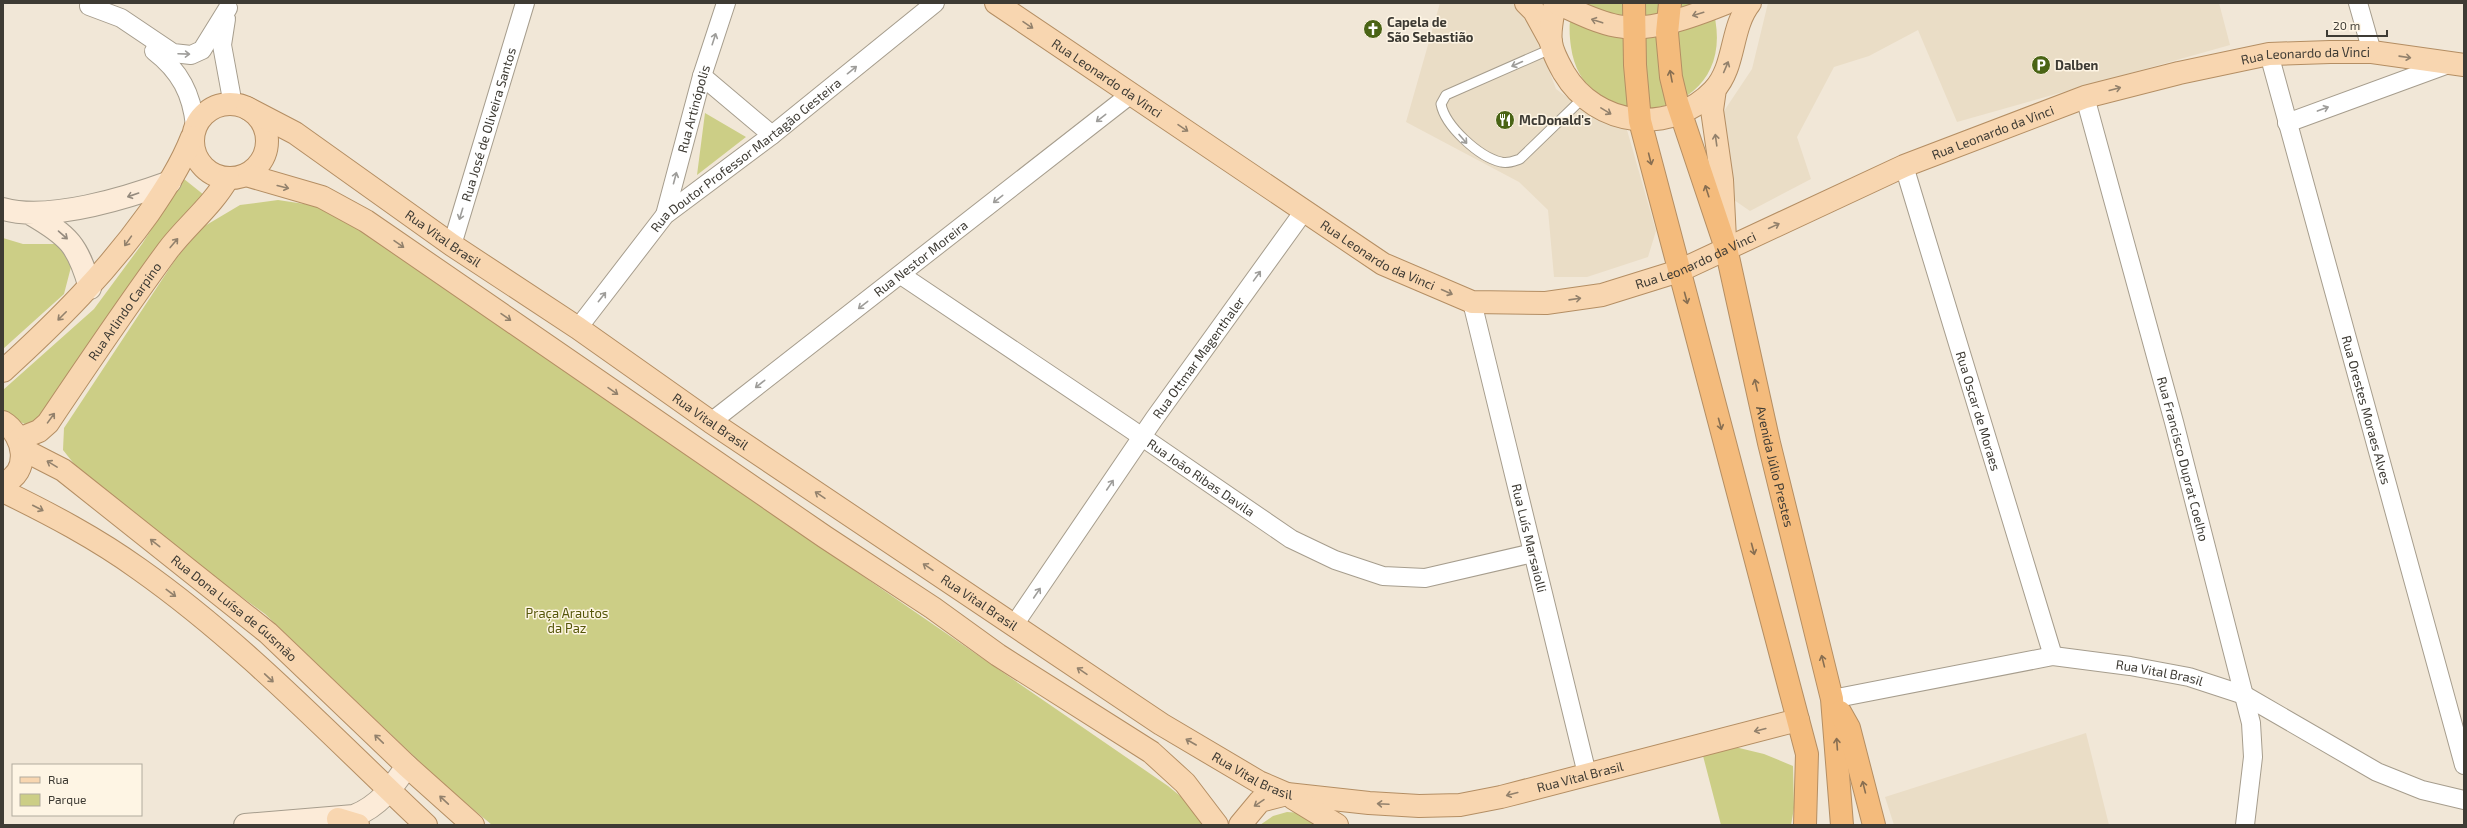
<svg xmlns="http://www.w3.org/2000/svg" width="2467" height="828" font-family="'Exo 2',sans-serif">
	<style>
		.built { fill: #eaddc6 }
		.green { fill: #ccce86 }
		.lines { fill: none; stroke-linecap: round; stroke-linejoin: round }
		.lane-casing { stroke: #a69d8d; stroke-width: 11 }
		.street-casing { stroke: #a69d8d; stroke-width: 20 }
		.secondary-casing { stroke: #a69d8d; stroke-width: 24 }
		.primary-casing { stroke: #b48e63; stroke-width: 24 }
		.highway-casing { stroke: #b48e63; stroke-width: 24 }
		.lane { stroke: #fff; stroke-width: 9 }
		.street { stroke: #fff; stroke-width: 18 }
		.secondary { stroke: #fcebd8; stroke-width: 22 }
		.primary { stroke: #f8d6b0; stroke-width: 22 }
		.highway { stroke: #f4bb7c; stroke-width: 22 }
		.oneway { stroke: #92816c }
		.oneway2 { stroke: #9e9d9a }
		.oneway3 { stroke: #876e51 }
		.oneway4 { stroke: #948a7e }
		.labels { text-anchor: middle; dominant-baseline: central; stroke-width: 3; stroke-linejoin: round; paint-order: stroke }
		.poi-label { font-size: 13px; font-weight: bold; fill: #3e3b34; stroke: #fef5e4; text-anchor: start }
		.street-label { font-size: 13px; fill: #3e3b34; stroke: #fef5e4 }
		.park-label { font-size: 13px; fill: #555609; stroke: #fef5e4 }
	</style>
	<rect width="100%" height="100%" fill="#f1e7d7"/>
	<path class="built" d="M 1440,3 L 1515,3 L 1535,33 L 1556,89 L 1598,120 L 1627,130 L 1656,231 L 1648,257 L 1587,277 L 1554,277 L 1548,210 L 1519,182 L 1406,122 Z
		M 1768,3 L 2219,3 L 2230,45 L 1957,122 L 1918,30 L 1869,56 L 1834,67 L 1797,137 L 1811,179 L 1750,211 L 1734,200 L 1722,146 L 1724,111 L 1752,69 Z
		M 2086,733 L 2109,825 L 1894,825 L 1885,797 Z"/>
	<path class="green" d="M 1576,3 L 1711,3 C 1750,123 1584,145 1571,47 C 1569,33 1568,16 1576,3 Z
		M 705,113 L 746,137 L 697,175 Z
		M 184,179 L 209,199 L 40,421 L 27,425 L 3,414 L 3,390 L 94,309 L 142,244 Z
		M 278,200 L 318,206 L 360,230 L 1168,786 L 1196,809 L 1206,825 L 492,825 L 442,783 L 265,614 L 201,567 L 75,465 L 63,450 L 64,428 L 177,257 L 203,227 L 240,205 Z
		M 3,238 L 23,244 L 55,244 L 69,256 L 71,267 L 64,294 L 3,349 Z
		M 1735,747 L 1764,754 L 1793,766 L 1794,808 L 1791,825 L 1721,825 L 1702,752 Z
		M 1287,812 L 1302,813 L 1323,825 L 1260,825 L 1273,816 Z"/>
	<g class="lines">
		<g class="lane-casing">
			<path id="lane" d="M 1553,48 L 1446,95 L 1441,104 C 1445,126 1479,157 1501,162 C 1508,164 1514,161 1520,159 L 1583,98"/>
		</g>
		<g class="street-casing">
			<g id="street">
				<path d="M 2358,3 L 2372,52"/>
				<path d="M 89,6 L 121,18 L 173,53 L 191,55 L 202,50 L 228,8"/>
				<path d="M 226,19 L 222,45 L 231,94 L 229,103"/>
				<path d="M 154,51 C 180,71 192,94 195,126"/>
				<path id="s1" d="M 2269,54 L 2464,765"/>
				<path d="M 702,76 L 772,135"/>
				<path id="s2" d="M 2085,97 L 2174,422 L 2251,723 L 2253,757 L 2245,825"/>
				<path d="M 2287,123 L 2451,63"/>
				<path id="s3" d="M 1904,166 L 2053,656"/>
				<path id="s4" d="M 665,215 L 702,76 L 726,3"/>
				<path id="s5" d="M 452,245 L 525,3"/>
				<path id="s6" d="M 901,275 L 1129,428 L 1291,539 L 1335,560 L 1383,576 L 1425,578 L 1533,553"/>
				<path id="s7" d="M 1472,302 L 1587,774"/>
				<path id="s8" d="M 578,328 L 665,215 L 772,135 L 935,3"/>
				<path id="s9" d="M 711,422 L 1131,94"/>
				<path id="s10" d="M 1014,625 L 1154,419 L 1304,211"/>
				<path id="s11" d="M 1832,699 L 2053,656 L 2130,666 L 2189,677 L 2244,695 L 2377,772 L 2422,790 L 2464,800"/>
			</g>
		</g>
		<g class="secondary-casing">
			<path id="secondary" d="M 3,209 C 49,222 126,198 170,182
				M 31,214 C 69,236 78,245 90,288
				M 245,825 L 354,816 C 379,806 392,788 407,766"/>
		</g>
		<g class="primary-casing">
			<g id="primary">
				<path id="s12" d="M 996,3 L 1383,264 L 1472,302 L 1546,303 L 1602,295 L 1679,271 L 1904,166 L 2085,97 L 2179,73 L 2269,54 L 2330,52 L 2372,52 L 2464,65"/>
				<path d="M 1526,3 L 1534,11 L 1551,42"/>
				<path d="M 1555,3 C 1553,15 1549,31 1551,42 C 1552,52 1559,64 1564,73 C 1596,127 1670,136 1714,90 C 1736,66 1730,28 1750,3"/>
				<path d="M 1557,3 C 1577,12 1596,22 1617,26 C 1650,33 1696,15 1726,3"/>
				<path d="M 1715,89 L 1712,110 L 1722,180 L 1725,239"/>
				<circle cx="230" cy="141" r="37"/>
				<path id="s13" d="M 247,108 L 295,133 L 452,245 L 578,328 L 711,422 L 1161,724 L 1259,782 L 1287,794 L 1369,803 L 1419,806 L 1460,805 L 1501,797 L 1798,720"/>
				<path d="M 246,175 L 322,197 L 366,221 L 825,537 L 933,608 L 998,655 L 1151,752 L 1185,783 L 1217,825"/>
				<path d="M 3,371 C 58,321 106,273 149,213 C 166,188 181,165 192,137"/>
				<path d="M 3,422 C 25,435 31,473 3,483"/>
				<path id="s14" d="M 19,439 L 39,431 L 48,423 C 87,365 126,307 168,250 C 187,225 212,206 228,178"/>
				<path id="s15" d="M 22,449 L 63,470 L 268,633 L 407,766 L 473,825"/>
				<path d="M 3,491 C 50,514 96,538 139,569 C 244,643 333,738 426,825"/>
				<path d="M 1293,798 L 1337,825"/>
				<path d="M 338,819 L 358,825"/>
				<path d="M 1240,825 L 1260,801 L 1287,794"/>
			</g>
		</g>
		<g class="highway-casing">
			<g id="highway">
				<path d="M 1634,3 L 1635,65 L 1640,121 L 1807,754 L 1805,825"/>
				<path id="s16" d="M 1670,3 L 1667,33 L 1671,77 L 1677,102 L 1726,248 L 1769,443 L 1832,699 L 1842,825"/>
				<path d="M 1840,712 L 1849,728 L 1874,825"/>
			</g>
		</g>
		<use href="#lane" class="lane"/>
		<use href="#street" class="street"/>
		<use href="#secondary" class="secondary"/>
		<use href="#primary" class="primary"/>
		<use href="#highway" class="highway"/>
	</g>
	<defs><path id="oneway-shaft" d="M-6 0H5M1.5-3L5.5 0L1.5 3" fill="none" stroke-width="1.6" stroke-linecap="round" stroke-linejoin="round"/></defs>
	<g class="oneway">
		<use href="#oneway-shaft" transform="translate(1698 14) rotate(163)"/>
		<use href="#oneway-shaft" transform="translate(1597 21) rotate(-162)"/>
		<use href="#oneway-shaft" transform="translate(1028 25) rotate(34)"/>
		<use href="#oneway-shaft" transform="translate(2405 57) rotate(8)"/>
		<use href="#oneway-shaft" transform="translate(1726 67) rotate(-67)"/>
		<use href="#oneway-shaft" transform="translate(2115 89) rotate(-15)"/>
		<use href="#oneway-shaft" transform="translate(1606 111) rotate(31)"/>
		<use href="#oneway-shaft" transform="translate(1183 128) rotate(34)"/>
		<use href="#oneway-shaft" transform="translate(1716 140) rotate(-98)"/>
		<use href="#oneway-shaft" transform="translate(283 187) rotate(14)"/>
		<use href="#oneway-shaft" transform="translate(1774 226) rotate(-25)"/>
		<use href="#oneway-shaft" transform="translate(128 241) rotate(125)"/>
		<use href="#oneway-shaft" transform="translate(174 243) rotate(-50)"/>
		<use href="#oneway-shaft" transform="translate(399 244) rotate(35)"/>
		<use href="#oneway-shaft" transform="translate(1447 292) rotate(24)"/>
		<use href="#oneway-shaft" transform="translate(1575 299) rotate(-8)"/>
		<use href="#oneway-shaft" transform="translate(62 316) rotate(135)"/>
		<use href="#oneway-shaft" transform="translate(506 317) rotate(35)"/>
		<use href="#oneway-shaft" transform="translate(613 391) rotate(35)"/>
		<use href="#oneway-shaft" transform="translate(51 418) rotate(-54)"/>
		<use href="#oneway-shaft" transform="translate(52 464) rotate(-149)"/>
		<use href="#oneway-shaft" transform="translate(820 495) rotate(-146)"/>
		<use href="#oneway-shaft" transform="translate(38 508) rotate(27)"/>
		<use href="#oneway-shaft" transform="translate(155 543) rotate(-142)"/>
		<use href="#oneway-shaft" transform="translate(928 567) rotate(-146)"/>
		<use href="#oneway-shaft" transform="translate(171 593) rotate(37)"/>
		<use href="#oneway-shaft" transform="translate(1082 671) rotate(-146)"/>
		<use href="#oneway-shaft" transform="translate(269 678) rotate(43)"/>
		<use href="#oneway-shaft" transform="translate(1760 730) rotate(166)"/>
		<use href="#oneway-shaft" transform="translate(379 739) rotate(-136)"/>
		<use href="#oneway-shaft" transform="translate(1191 742) rotate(-150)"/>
		<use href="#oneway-shaft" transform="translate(1512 794) rotate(165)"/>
		<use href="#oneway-shaft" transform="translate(444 800) rotate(-137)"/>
		<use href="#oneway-shaft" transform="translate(1259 803) rotate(146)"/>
		<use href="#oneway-shaft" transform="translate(1383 804) rotate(-177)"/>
	</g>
	<g class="oneway2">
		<use href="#oneway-shaft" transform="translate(714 39) rotate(-72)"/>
		<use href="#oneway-shaft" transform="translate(184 54) rotate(2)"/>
		<use href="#oneway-shaft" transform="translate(1517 64) rotate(156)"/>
		<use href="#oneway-shaft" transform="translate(852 70) rotate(-39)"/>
		<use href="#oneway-shaft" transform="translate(2323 109) rotate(-20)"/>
		<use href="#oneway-shaft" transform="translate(1101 118) rotate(142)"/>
		<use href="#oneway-shaft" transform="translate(1463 139) rotate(49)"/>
		<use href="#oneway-shaft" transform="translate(675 178) rotate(-75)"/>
		<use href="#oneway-shaft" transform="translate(998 199) rotate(142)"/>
		<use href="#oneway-shaft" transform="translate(461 214) rotate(107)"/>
		<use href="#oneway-shaft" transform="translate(1257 276) rotate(-54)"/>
		<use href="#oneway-shaft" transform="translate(602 297) rotate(-52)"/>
		<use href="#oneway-shaft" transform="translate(863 305) rotate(142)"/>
		<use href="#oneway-shaft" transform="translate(760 384) rotate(142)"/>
		<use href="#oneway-shaft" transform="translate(1110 485) rotate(-56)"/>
		<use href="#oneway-shaft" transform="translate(1037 593) rotate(-56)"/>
	</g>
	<g class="oneway3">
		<use href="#oneway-shaft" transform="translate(1671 76) rotate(-101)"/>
		<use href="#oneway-shaft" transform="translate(1650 159) rotate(76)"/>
		<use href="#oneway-shaft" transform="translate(1707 191) rotate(-108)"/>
		<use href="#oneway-shaft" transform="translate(1686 298) rotate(75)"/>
		<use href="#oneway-shaft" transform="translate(1756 385) rotate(-103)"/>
		<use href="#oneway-shaft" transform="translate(1720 424) rotate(75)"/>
		<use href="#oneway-shaft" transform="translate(1753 549) rotate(75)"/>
		<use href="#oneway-shaft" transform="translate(1823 661) rotate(-104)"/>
		<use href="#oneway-shaft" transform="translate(1837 744) rotate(-94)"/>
		<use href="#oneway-shaft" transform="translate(1864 787) rotate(-104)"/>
	</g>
	<g class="oneway4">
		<use href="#oneway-shaft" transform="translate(133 195) rotate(161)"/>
		<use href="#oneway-shaft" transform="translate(63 235) rotate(41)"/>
	</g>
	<defs>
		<g id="church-disc" transform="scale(1)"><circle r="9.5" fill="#4a6415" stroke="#fef5e4"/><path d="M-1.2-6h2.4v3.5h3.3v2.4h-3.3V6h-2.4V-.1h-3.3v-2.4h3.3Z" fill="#fff"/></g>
		<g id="parking-disc" transform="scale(1)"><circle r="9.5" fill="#4a6415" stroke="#fef5e4"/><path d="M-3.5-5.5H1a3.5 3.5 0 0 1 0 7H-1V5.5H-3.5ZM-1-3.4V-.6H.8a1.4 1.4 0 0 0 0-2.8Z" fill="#fff"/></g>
		<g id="restaurant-disc" transform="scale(1)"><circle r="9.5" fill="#4a6415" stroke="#fef5e4"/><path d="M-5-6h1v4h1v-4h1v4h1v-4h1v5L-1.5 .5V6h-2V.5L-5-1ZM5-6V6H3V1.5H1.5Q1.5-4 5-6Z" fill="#fff"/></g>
	</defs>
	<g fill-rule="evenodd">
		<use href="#church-disc" x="1373" y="29"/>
		<use href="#parking-disc" x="2041" y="65"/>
		<use href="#restaurant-disc" x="1505" y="120"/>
	</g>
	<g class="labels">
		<g class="poi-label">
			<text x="1387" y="22">Capela de<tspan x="1387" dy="15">São Sebastião</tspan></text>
			<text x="2055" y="65">Dalben</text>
			<text x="1519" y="120">McDonald's</text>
		</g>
		<g class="street-label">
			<text stroke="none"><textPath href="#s12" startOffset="1442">Rua Leonardo da Vinci</textPath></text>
			<text stroke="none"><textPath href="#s12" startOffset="134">Rua Leonardo da Vinci</textPath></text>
			<text stroke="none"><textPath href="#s4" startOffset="110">Rua Artinópolis</textPath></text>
			<text stroke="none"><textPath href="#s5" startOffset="126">Rua José de Oliveira Santos</textPath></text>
			<text stroke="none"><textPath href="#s12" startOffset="1118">Rua Leonardo da Vinci</textPath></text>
			<text stroke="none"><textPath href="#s8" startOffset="243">Rua Doutor Professor Martagão Gesteira</textPath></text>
			<text stroke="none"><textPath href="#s13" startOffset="236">Rua Vital Brasil</textPath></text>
			<text stroke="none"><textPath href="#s12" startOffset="458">Rua Leonardo da Vinci</textPath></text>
			<text stroke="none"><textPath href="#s9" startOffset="266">Rua Nestor Moreira</textPath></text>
			<text stroke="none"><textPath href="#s12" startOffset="794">Rua Leonardo da Vinci</textPath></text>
			<text stroke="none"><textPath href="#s14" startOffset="169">Rua Arlindo Carpino</textPath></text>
			<text stroke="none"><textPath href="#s10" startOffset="325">Rua Ottmar Magenthaler</textPath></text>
			<text stroke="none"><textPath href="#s1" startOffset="369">Rua Orestes Moraes Alves</textPath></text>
			<text stroke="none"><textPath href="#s3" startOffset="256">Rua Oscar de Moraes</textPath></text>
			<text stroke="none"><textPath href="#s13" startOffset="560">Rua Vital Brasil</textPath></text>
			<text stroke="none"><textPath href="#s2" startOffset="375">Rua Francisco Duprat Coelho</textPath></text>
			<text stroke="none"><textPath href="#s16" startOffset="478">Avenida Júlio Prestes</textPath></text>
			<text stroke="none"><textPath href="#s6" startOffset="362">Rua João Ribas Davila</textPath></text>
			<text stroke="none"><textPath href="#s7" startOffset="243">Rua Luís Marsaiolli</textPath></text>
			<text stroke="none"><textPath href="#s13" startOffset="884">Rua Vital Brasil</textPath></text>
			<text stroke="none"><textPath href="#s15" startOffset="266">Rua Dona Luísa de Gusmão</textPath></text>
			<text stroke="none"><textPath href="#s11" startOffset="333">Rua Vital Brasil</textPath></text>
			<text stroke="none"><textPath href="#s13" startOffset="1208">Rua Vital Brasil</textPath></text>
			<text stroke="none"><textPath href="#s13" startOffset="1544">Rua Vital Brasil</textPath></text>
		</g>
		<g class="park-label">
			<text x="567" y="613">Praça Arautos<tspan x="567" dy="15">da Paz</tspan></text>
		</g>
	</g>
	<rect width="2467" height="828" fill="none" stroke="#3e3b34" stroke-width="8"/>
	<rect x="12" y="764" width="130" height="52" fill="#fef5e4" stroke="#b1ab9e"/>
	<rect x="20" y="777" width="20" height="6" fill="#f8d6b0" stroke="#b1ab9e"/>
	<text x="48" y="784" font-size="12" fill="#3e3b34">Rua</text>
	<rect x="20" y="794" width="20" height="12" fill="#ccce86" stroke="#b1ab9e"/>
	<text x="48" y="804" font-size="12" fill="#3e3b34">Parque</text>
	<path d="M2327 30v6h60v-6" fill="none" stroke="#3e3b34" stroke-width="2"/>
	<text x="2333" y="30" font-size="12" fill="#3e3b34" stroke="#fef5e4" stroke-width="3" paint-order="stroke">20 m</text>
</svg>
